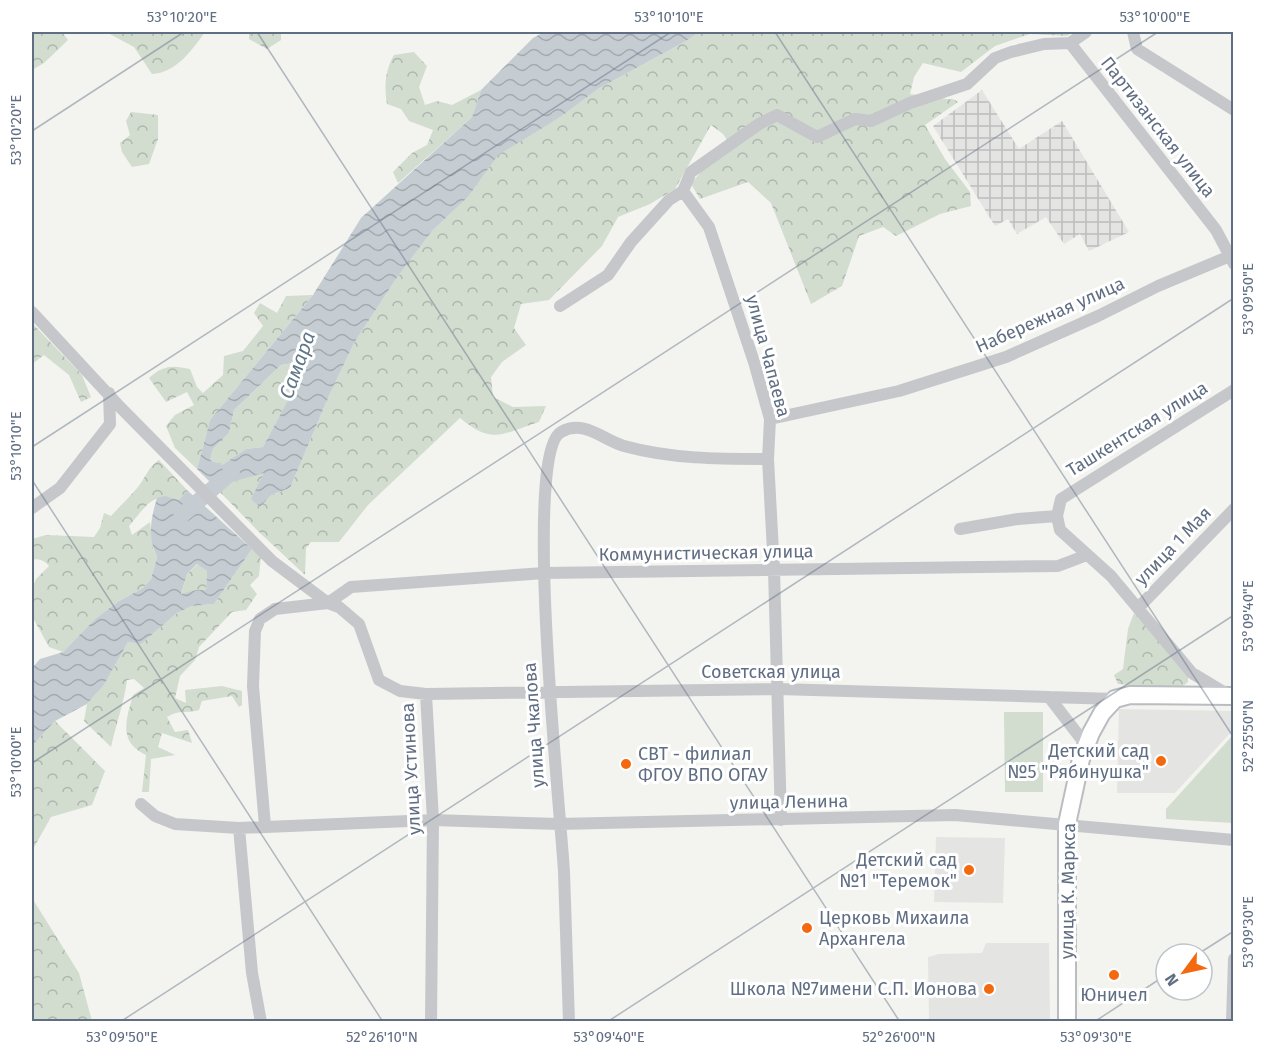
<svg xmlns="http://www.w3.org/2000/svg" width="1265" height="1053" font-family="'Fira Sans',sans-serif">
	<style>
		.built { fill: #e4e4e2 }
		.industrial { fill: url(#industrial-grid) }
		.forest { fill: url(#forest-crowns) }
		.park { fill: #d2dccf }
		.water { fill: url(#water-waves); fill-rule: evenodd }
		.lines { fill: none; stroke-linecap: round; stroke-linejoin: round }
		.river { stroke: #c5cdd3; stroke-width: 16 }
		.major-casing { stroke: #b9bcc0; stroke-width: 20 }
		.minor { stroke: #c5c7cb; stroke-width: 12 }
		.major { stroke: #fff; stroke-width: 16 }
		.ticks { fill: none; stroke: #606e83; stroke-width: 1.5; stroke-opacity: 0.45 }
		.poi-dot { fill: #f4690f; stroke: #fff; stroke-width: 2 }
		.labels { text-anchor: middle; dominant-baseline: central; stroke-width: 6; stroke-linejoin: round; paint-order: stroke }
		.street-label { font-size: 18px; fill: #606e83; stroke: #fff }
		.poi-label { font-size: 18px; fill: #606e83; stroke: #fff; text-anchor: end }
		.water-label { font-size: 20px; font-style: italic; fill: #5f7788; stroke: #fff }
		.neatline { fill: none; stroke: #606e83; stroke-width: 2 }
		.ticks-label { font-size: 15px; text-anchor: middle; fill: #606e83 }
	</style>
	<defs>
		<pattern id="industrial-grid" width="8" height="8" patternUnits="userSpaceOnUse" patternTransform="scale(1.5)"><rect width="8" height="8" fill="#e4e4e2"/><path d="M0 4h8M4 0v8" fill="none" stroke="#bcbdbd"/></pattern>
		<pattern id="forest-crowns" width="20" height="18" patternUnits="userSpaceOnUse" patternTransform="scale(1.5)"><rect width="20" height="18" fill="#d2dccf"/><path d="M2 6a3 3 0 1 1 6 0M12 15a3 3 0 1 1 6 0" fill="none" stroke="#aeb7ad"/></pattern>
		<pattern id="water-waves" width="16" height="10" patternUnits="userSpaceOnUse" patternTransform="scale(1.5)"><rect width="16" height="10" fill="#c5cdd3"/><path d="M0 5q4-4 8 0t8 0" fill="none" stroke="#a3abb1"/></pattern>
	</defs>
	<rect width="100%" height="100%" fill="#f3f4ef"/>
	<path class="built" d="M 1119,709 L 1233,711 L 1233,730 L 1175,793 L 1117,793 Z
		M 936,837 L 1005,838 L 1003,903 L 934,902 Z
		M 986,943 L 1049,943 L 1050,1021 L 929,1021 L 928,957 L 939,954 L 982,953 Z"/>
	<path class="industrial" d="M 982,90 L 1019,149 L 1062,121 L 1129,232 L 1089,251 L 1080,234 L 1064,244 L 1046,217 L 1017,234 L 1008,219 L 995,226 L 933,126 Z"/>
	<path class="forest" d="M 32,32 L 62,32 L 68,40 L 44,63 L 32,70 Z
		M 106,32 L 205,32 C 192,50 176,73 152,74 L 134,47 Z
		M 249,32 L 281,32 L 281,40 L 267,49 L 249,39 Z
		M 699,32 L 1073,32 L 1067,36 L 1030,34 L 995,46 L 961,72 L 923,63 L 914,77 L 910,94 L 955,100 L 958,102 L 925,125 L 945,159 L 970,192 L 971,206 L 940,214 L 896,236 L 883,227 L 859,236 L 842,286 L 811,304 L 771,203 L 748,182 L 700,199 L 691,184 L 727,140 L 723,134 L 711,125 L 675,189 L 650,204 L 618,217 L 602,246 L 549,300 L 521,304 L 514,328 L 526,345 L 502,362 L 491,377 L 493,397 L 513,407 L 546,406 L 539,422 C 502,434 492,445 460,418 L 368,505 L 339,542 L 311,542 L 306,548 L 305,575 L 259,532 L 215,487 L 265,472 L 271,495 L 290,488 L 328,398 L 354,343 L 396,279 L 432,231 L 468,197 L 498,154 L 562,116 L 598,89 L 686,41 Z
		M 414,52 L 427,66 L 419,87 L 425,105 L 437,101 L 452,105 L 481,90 L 472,117 L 398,183 L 393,172 L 412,153 L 427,145 L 433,130 L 409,121 L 401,109 L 387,104 C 384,86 385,71 394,55 Z
		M 131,112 L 158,115 L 158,139 L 149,164 L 132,167 L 122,152 L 120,143 L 130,135 L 126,121 Z
		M 313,295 L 210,420 L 197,469 L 175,448 L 166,426 L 175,415 L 194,405 L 187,392 L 166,402 L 149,378 C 163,365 173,365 190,369 L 197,387 L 203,393 L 223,375 L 224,356 L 243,351 L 263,326 L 254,313 L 260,303 L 277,313 L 286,296 Z
		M 32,323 L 82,375 L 91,397 L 81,402 L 69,375 L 44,355 L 32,364 Z
		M 294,363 L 292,392 L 263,447 L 246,449 L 222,465 L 210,460 L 213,449 L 229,433 L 234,410 L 281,365 Z
		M 159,460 L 187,490 L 179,500 C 151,491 146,507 129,526 L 132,535 L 150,522 L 153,549 L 157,557 L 151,579 L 143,588 L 119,601 L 95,619 L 63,652 L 49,647 L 32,616 L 32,588 L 36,579 L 49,566 C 45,561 38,558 32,560 L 32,539 L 46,535 L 94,537 L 100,528 L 104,513 L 111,516 C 120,506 130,497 138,487 C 146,477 148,467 159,460 Z
		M 252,549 L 261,556 L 259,576 L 250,585 L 257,594 L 246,610 L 232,612 L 199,647 L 195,660 L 180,676 L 175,698 L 186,703 L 185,690 L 222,686 L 242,691 L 242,705 L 239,707 L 232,696 L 202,701 L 199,710 C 186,714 180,709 167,717 L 175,732 L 188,730 L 192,743 L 162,733 L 158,747 L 175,755 L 151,759 L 149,792 L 142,792 L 146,755 C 118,742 126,720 133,695 L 144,688 L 134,679 L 127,680 C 124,703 116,724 111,747 L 84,721 L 87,704 L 104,685 L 128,642 L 141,644 L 177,613 L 192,606 L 214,604 Z
		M 198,564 L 207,571 L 206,590 L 196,590 L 181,595 L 187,574 Z
		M 1134,613 L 1188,674 L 1188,682 L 1179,689 L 1118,684 L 1114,675 L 1123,669 L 1128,629 Z
		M 55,721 L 105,771 L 92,805 L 51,817 L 32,851 L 32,746 Z
		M 32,898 L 79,973 L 92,1021 L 32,1021 Z"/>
	<path class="park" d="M 1004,712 L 1043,712 L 1043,792 L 1005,792 Z
		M 1233,735 L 1233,823 L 1166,819 L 1166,809 Z"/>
	<path class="water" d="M 544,32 L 699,32 L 686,41 L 598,89 L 562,116 L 498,155 L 468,197 L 432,231 L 396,279 L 354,343 L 328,398 L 290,488 L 271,495 L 260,507 L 251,499 L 264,473 L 215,487 L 197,469 L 210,420 L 313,295 L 361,218 L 472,117 L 481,90 L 533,38 ZM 293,363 L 292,392 L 263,447 L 246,449 L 222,465 L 210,460 L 213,449 L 229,433 L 234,410 L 281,365 Z
		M 187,490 L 252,549 L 214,604 L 192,606 L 177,613 L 141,644 L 128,642 L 104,685 L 87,704 L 55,721 L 32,746 L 32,668 L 40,659 L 63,652 L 95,619 L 119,601 L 143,588 L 151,579 L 157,557 C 147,538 151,517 157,498 L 165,496 L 179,500 ZM 197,564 L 207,571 L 206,590 L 196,590 L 181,594 L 187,574 Z"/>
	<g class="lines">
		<path class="river" d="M 181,516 L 232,472"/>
		<g class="major-casing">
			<path id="major" d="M 1067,1022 L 1067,824 L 1081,759 L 1091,733 L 1102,713 L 1115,699 L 1130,695 L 1234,696"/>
		</g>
		<path class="minor" d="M 1133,32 L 1137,49 L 1234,110
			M 1070,43 L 1216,230 L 1234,264
			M 683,191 L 709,227 L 754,362 L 770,419 L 768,459 L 774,570 L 781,820
			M 683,191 L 691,172 L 759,124 L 777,115 L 817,137 L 855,119 L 871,121 L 910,103 L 967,84 L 995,58 L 1011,52 L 1044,44 L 1070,43 L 1086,32
			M 560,306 L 608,275 L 631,242 L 669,200 L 683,191
			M 32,312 L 121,408 L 272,561 L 328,603 L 339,607 L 359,624 L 379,680 L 400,691 L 426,694 L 778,689 L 1115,699
			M 770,419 L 899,391 L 1006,357 L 1098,316 L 1158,286 L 1230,256 L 1234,253
			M 32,508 L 60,488 L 110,424 L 109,393
			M 960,529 L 1018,519 L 1057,516
			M 1138,608 L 1234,509
			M 426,694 L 433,820 L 431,1022
			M 1230,696 L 1192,673 L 1111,576 L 1060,530 L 1057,516 L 1061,499 L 1234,390
			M 1049,697 L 1086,745
			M 141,804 L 155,816 L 175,824 L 239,828 L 433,820 L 559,824 L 955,815 L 1234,840
			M 265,826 L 253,686 L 255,631 L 260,619 L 275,609 L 328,603 L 351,587 L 544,573 L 1058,566 L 1087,555
			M 239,828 L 252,973 L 261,1022
			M 569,1022 C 567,972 566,922 564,872 C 561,816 522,453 561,432 C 584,419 603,440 624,446 C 671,459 719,459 768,459
			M 1232,1022 L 1234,959"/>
		<use href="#major" class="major"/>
	</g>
	<path class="ticks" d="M 257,32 L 900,1022M 775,32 L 1234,738M 32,131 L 184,32M 32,447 L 671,32M 32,480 L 383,1022M 32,763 L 1158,32M 1198,954 L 1234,931M 120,1022 L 1234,298M 607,1022 L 1234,615M 1094,1022 L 1166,975"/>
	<g class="poi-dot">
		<circle cx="1161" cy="761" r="6"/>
		<circle cx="626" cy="764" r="6"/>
		<circle cx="969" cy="870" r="6"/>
		<circle cx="807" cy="928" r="6"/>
		<circle cx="1114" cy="975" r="6"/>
		<circle cx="989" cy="989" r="6"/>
	</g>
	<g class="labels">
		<g class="street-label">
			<text transform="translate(1158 127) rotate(52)">Партизанская улица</text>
			<text transform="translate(1050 315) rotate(-24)">Набережная улица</text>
			<text transform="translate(768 356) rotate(75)">улица Чапаева</text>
			<text transform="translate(1137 429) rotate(-32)">Ташкентская улица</text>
			<text transform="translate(1173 546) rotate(-46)">улица 1 Мая</text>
			<text transform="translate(706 553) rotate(-1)">Коммунистическая улица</text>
			<text x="771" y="672">Советская улица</text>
			<text transform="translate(534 725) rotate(-94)">улица Чкалова</text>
			<text transform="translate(411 769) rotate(-93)">улица Устинова</text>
			<text transform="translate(789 802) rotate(-1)">улица Ленина</text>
			<text transform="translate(1068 891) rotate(-89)">улица К. Маркса</text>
		</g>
		<g class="poi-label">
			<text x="1149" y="751">Детский сад<tspan x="1149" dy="21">№5 "Рябинушка"</tspan></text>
			<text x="638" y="754" text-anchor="start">СВТ - филиал<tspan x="638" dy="21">ФГОУ ВПО ОГАУ</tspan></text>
			<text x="957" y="860">Детский сад<tspan x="957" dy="21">№1 "Теремок"</tspan></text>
			<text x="819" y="918" text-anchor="start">Церковь Михаила<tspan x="819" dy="21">Архангела</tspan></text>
			<text x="977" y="989">Школа №7имени С.П. Ионова</text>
			<text x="1114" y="995" text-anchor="middle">Юничел</text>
		</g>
		<g class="water-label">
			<text transform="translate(297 365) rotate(-70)">Самара</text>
		</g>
	</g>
	<rect width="1265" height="1053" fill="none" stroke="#ffffff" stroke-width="66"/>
	<g transform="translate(1184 972) rotate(237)"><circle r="28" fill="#ffffff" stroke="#bfc5cd" stroke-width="1.5"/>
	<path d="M0-4.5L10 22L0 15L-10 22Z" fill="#f4690f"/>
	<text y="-9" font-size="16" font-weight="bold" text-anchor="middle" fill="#606e83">N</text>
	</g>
	<rect x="33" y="33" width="1199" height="987" class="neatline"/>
	<g class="ticks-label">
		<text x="182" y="22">53°10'20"E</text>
		<text x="669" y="22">53°10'10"E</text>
		<text x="1155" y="22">53°10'00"E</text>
		<text transform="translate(16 130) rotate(-90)" y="5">53°10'20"E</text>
		<text transform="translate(1248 299) rotate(-90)" y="5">53°09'50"E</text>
		<text transform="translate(16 446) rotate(-90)" y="5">53°10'10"E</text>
		<text transform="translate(1248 616) rotate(-90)" y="5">53°09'40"E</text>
		<text transform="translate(1248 736) rotate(-90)" y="5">52°25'50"N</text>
		<text transform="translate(16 762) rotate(-90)" y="5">53°10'00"E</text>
		<text transform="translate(1248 932) rotate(-90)" y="5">53°09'30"E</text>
		<text x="122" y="1042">53°09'50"E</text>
		<text x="382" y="1042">52°26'10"N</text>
		<text x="609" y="1042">53°09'40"E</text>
		<text x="899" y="1042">52°26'00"N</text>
		<text x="1096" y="1042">53°09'30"E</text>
	</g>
</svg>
